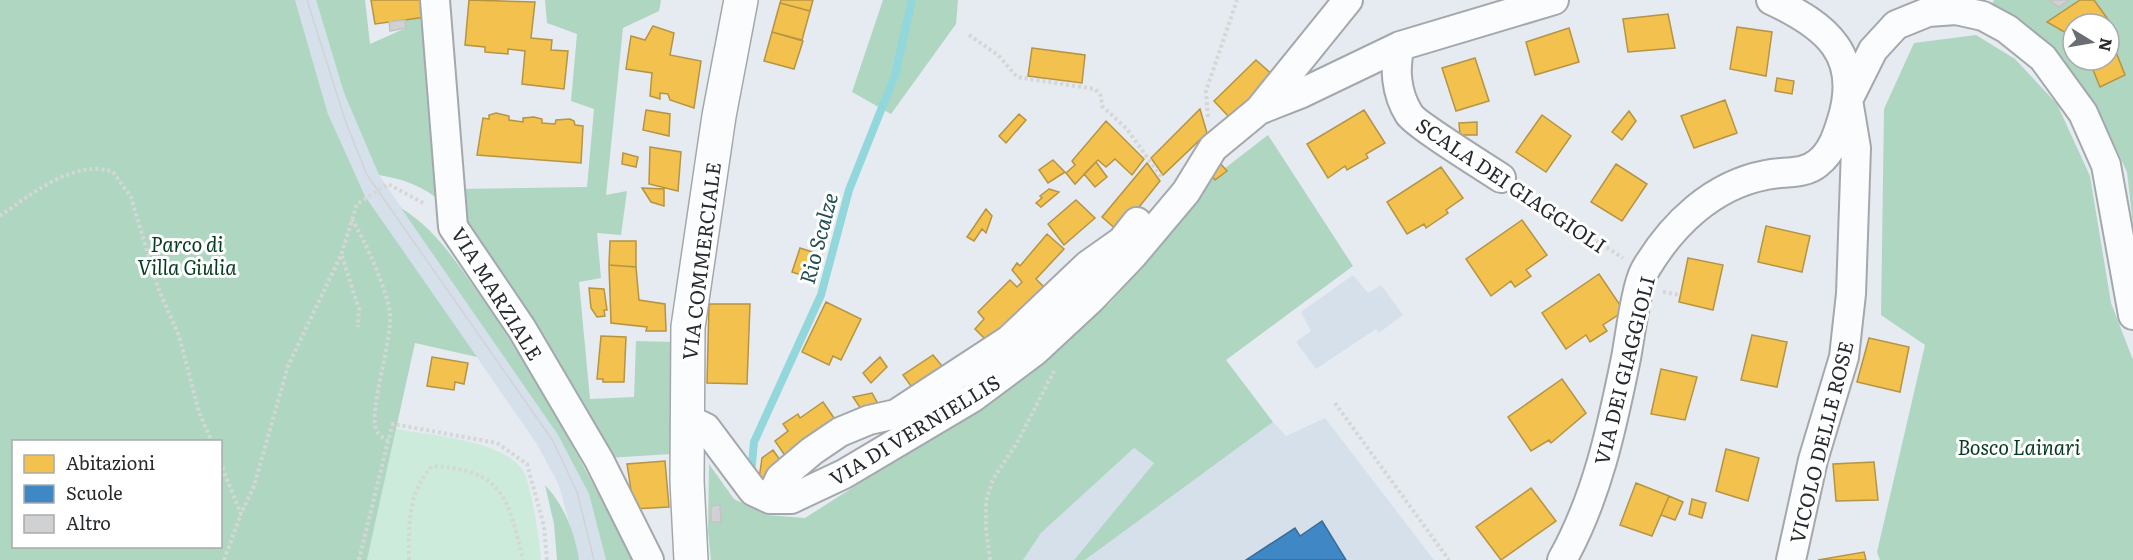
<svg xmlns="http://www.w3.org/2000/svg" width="2133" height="560" font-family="Literata,serif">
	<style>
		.built { fill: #d5e0eb }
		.green { fill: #ccebda }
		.forest { fill: #afd6c1; fill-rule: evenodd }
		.homes { fill: #f2c14e; stroke: #b59444; stroke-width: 1.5 }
		.schools { fill: #3f88c5; stroke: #386c98; stroke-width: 1.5 }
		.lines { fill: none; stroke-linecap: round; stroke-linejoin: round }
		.stream { stroke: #91d7db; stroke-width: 8 }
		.building { fill: #d0d1d2; stroke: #c3c3c5; stroke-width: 1.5 }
		.street-casing { stroke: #a4a8ac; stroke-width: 32 }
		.secondary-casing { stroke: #a4a8ac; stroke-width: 36 }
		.path { stroke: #d5d7d7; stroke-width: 4; stroke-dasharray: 3 3; stroke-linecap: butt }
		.street { stroke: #fbfcfd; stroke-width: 28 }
		.secondary { stroke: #fbfcfd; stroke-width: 33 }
		.tram { stroke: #d1d3d4; stroke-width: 1.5 }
		.labels { text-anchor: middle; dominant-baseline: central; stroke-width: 6; stroke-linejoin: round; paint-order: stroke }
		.street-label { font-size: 20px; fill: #272b2e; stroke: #fff }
		.park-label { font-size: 20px; font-style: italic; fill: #053c21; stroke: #fff }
		.water-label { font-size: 21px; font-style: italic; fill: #224e50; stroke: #fff }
	</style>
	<rect width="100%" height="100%" fill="#e5ebf0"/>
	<path class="built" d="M 295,0 L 316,0 L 344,93 L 379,175 L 558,435 L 589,494 L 606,560 L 579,560 L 559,485 L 537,444 L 365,196 L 328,114 Z
		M 1353,275 L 1368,293 L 1381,285 L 1403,315 L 1379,333 L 1376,329 L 1316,369 L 1296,342 L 1311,331 L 1301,312 Z
		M 1325,418 L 1434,560 L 1085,560 L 1273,422 L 1286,436 Z
		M 1134,448 L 1154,463 L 1074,560 L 1023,560 L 1041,533 Z"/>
	<path class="green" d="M 396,429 C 430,435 500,440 522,469 C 531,481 540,543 541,560 L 367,560 Z"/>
	<path class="forest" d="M 0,0 L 295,0 L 328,114 L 365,196 L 477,357 L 415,343 L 367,560 L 0,560 ZM 14,442 L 220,442 L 220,546 L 14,546 Z
		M 316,0 L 365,0 L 370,44 L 406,28 L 405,20 L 426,17 L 442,202 C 422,186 404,179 379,175 L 344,93 Z
		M 545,0 L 661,0 L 659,11 L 623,28 L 606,195 L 627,191 L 621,235 L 597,233 L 601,278 L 579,282 L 590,399 L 634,397 L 636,341 L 673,342 L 671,454 L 607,458 L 470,234 L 457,189 L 587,187 L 594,109 L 571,101 L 577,34 L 547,23 Z
		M 883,0 L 958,0 L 956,24 L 891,114 L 852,92 Z
		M 1994,0 L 2133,0 L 2133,225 L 2127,172 L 2097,107 L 2057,52 L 1991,6 ZM 2073,24 L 2109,24 L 2109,60 L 2073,60 Z
		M 1976,35 L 2015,59 L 2057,104 L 2090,176 L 2111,303 L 2133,360 L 2133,560 L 1880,560 L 1877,552 L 1925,345 L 1881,315 L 1884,109 L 1914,43 Z
		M 1268,135 L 1353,266 L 1226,360 L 1273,422 L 1085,560 L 1074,560 L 1154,463 L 1134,448 L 1041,533 L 1023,560 L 711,560 L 708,531 L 709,464 L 734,499 L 767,515 L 805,518 L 981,406 L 1110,303 L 1173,231 L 1202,186 Z
		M 401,208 C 435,229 454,259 477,291 C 537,376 585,468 633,560 L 606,560 L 589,494 L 558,435 Z
		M 545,485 C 564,505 575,533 579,560 L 557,560 L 554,524 Z"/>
	<path class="homes" d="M 371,0 L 424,0 L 426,17 L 375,24 Z
		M 469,0 L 535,2 L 531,38 L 552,40 L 551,50 L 568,51 L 564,89 L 522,84 L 525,51 L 508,49 L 508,54 L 485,52 L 485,47 L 465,45 Z
		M 781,0 L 813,0 L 810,11 L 780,3 Z
		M 2080,0 L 2094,0 L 2117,32 L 2109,35 L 2109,24 L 2073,24 L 2073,37 L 2047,22 Z
		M 780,3 L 810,11 L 802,40 L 772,32 Z
		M 1668,14 L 1675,48 L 1628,52 L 1623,19 Z
		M 653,26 L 674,33 L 670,55 L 701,61 L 694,108 L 670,100 L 668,94 L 660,93 L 660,99 L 650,96 L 652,73 L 626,69 L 631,36 L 645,40 Z
		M 1737,27 L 1772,32 L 1766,76 L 1730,69 Z
		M 1569,28 L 1579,62 L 1535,75 L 1526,42 Z
		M 772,32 L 803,41 L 794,69 L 764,61 Z
		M 2112,42 L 2125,75 L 2100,87 L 2089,60 L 2109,60 L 2109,43 Z
		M 1032,48 L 1085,55 L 1082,83 L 1028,76 Z
		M 1475,58 L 1489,101 L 1456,111 L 1442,68 Z
		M 1256,60 L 1275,77 L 1230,118 L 1214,101 Z
		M 1777,78 L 1794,81 L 1792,94 L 1775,91 Z
		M 1725,100 L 1737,133 L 1694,148 L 1681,116 Z
		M 1200,109 L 1207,133 L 1163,175 L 1151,158 Z
		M 646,110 L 670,114 L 669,136 L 643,130 Z
		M 1364,110 L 1385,143 L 1366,154 L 1368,158 L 1347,170 L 1345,166 L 1328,178 L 1307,144 Z
		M 1629,111 L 1636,121 L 1622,140 L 1612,132 Z
		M 496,113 L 509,116 L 509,120 L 523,122 L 523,118 L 534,117 L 542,119 L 542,123 L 555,124 L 556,120 L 570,119 L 574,121 L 575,125 L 583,126 L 581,163 L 477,155 L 483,118 L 489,119 L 489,115 Z
		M 1019,114 L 1026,120 L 1006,143 L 999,136 Z
		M 1542,115 L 1571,136 L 1546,172 L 1516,152 Z
		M 1106,121 L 1144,159 L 1132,175 L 1115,159 L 1106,167 L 1098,160 L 1075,184 L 1066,173 L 1075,165 L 1072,161 Z
		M 1477,122 L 1477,135 L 1460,135 L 1459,123 Z
		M 650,147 L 681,152 L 678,191 L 649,184 Z
		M 623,153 L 638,157 L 636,167 L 622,164 Z
		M 1053,160 L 1065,172 L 1048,183 L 1039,170 Z
		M 1096,162 L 1107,177 L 1095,187 L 1084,174 Z
		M 1219,162 L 1227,171 L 1215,180 L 1208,170 Z
		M 1147,163 L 1160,181 L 1119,232 L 1102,217 Z
		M 1616,164 L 1647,184 L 1622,221 L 1591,202 Z
		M 1441,167 L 1463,198 L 1446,210 L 1448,213 L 1426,228 L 1424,224 L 1407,234 L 1387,202 Z
		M 642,188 L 664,189 L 664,206 L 651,202 Z
		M 1049,189 L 1059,192 L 1041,207 L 1036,203 L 1042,198 L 1040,196 Z
		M 1076,200 L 1095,218 L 1064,245 L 1048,224 Z
		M 986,209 L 992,216 L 986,233 L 982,229 L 974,241 L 967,237 Z
		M 1522,220 L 1547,255 L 1526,270 L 1531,276 L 1515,287 L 1511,281 L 1491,296 L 1466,259 Z
		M 1766,226 L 1810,236 L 1802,272 L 1758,262 Z
		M 1047,234 L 1064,249 L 1036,279 L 1048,291 L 992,346 L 975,329 L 984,319 L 978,312 L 1010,280 L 1017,287 L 1022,282 L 1012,270 L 1017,263 L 1020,266 Z
		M 610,241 L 636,241 L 636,267 L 609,265 Z
		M 800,248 L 822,255 L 814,279 L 792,272 Z
		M 1688,258 L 1723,265 L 1713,310 L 1679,302 Z
		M 609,265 L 636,267 L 639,300 L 665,304 L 666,331 L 646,331 L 647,327 L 611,323 Z
		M 1599,274 L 1624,311 L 1603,325 L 1607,331 L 1590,342 L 1586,335 L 1566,349 L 1542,313 Z
		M 589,288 L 604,289 L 607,310 L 604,310 L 605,316 L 597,317 L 591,308 Z
		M 826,302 L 861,319 L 841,360 L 833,356 L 829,365 L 802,352 Z
		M 709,304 L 750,304 L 747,384 L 707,383 Z
		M 1752,335 L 1787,342 L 1777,387 L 1741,380 Z
		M 601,336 L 626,337 L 624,382 L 603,382 L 603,379 L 597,379 Z
		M 1869,338 L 1909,347 L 1900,392 L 1857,382 Z
		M 933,355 L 947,372 L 916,393 L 903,375 Z
		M 432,357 L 468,363 L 464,384 L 455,382 L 454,390 L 427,386 Z
		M 880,357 L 887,367 L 871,383 L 863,373 Z
		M 1661,369 L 1697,377 L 1685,420 L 1651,414 Z
		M 1562,379 L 1586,413 L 1551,443 L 1549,440 L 1531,451 L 1508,417 Z
		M 872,393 L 882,411 L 865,415 L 853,397 Z
		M 823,402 L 839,425 L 788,460 L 775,441 L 788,431 L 783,424 L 798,414 L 800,418 Z
		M 1726,449 L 1759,458 L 1748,501 L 1716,491 Z
		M 773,450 L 785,467 L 769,480 L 759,479 L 762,458 Z
		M 665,461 L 669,507 L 634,509 L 627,464 Z
		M 1874,462 L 1878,500 L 1836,501 L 1833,464 Z
		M 1636,483 L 1669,496 L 1652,536 L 1620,525 Z
		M 1531,488 L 1556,521 L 1501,560 L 1476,527 Z
		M 1669,496 L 1683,502 L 1675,520 L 1661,515 Z
		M 1692,499 L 1706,503 L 1702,518 L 1689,514 Z
		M 1864,552 L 1866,560 L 1818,560 Z"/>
	<path class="schools" d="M 1322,521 L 1346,560 L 1246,560 L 1295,528 L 1300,536 Z"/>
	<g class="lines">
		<path class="stream" d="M 751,474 L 754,442 L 821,295 L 849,190 L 895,75 L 912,0"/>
	</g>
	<path class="building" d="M 2049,0 L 2069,0 L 2059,7 Z
		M 405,20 L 406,28 L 390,31 L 389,22 Z
		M 720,505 L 721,522 L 711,522 L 711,506 Z"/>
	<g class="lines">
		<g class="street-casing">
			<path id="street" d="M 435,0 L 453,227 L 522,329 L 599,460 L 649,560
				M 1400,46 C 1394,68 1396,93 1409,114 C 1415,124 1486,168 1501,178
				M 1259,110 L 1302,93 L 1400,46 L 1554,0
				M 687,419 L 706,428 L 753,491 L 770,499 L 791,499 L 844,474 L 972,398 L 1035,351 L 1091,299 L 1133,255 L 1186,192 L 1213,148 L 1259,110 L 1348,0
				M 770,499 L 780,478 L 812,451 L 840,432 L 869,420 L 896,414 L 1009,340 L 1088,265 L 1122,241 L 1137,222
				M 1562,560 C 1597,498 1612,427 1626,358 C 1630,337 1636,286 1645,270 C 1672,224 1713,185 1766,175 C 1783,171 1804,175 1818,163 C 1832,152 1837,136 1842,120 C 1862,55 1827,26 1771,0
				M 1791,560 L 1813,460 L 1844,357 L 1851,294 L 1856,148 L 1848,100 L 1873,50 L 1896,25 L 1928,12 L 1956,10 L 1983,16 L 2007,29 L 2043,58 L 2083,113 L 2106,165 L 2133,315"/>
		</g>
		<g class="secondary-casing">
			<path id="secondary" d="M 691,560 L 687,481 L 688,327 L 719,116 L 741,0"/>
		</g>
		<path class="path" d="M 969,35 L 998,55 L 1017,77 L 1095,89 L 1101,96 L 1102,106 L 1126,128 L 1163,179
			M 1208,117 L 1206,91 L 1237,0
			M 1521,192 L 1623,258
			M 0,216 C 30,195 75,158 113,172 L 131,197 L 158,288 L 179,336 L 199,412 L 212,442
			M 352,219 C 365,241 387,289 390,314 C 392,342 369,410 376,429 C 378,435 383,438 388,441 L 393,424 L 497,443 L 527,464 L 544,526 L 547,560
			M 342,256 L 359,309 L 358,327
			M 1663,292 L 1680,295
			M 1335,403 L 1449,560
			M 220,462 L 241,514 L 254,486 L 288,366 L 341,255 L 357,204 L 388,184 L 425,204
			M 224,560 L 241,514
			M 359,560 L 388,441
			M 409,560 C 409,524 407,494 432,466 C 505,470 508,499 523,560
			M 990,560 L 986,529 L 986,501 L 993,479 L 1017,443 L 1054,371"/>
		<use href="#street" class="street"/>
		<use href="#secondary" class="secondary"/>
		<path class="tram" d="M 307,0 L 345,120 L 367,175 L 553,441 L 577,492 L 594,560"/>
	</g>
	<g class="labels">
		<g class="street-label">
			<text transform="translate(1512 184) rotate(34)">SCALA DEI GIAGGIOLI</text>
			<text transform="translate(700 261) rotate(-83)">VIA COMMERCIALE</text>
			<text transform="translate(498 293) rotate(58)">VIA MARZIALE</text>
			<text transform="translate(1623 370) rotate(-76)">VIA DEI GIAGGIOLI</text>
			<text transform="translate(914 429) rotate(-31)">VIA DI VERNIELLIS</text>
			<text transform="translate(1820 442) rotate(-76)">VICOLO DELLE ROSE</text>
		</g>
		<g class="park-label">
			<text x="187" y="243">Parco di<tspan x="187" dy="23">Villa Giulia</tspan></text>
			<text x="2019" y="446">Bosco Lainari</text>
		</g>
		<g class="water-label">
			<text transform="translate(817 238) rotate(-75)">Rio Scalze</text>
		</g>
	</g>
	<rect x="12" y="440" width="210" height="108" fill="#ffffff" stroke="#a9aaab" stroke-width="1.5"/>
	<rect x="24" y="455" width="30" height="18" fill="#f2c14e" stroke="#a9aaab" stroke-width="1.5"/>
	<text x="66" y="470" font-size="18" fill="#272b2e">Abitazioni</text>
	<rect x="24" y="485" width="30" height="18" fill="#3f88c5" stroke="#a9aaab" stroke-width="1.5"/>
	<text x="66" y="500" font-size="18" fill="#272b2e">Scuole</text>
	<rect x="24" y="515" width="30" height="18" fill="#d0d1d2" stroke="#a9aaab" stroke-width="1.5"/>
	<text x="66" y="530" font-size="18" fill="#272b2e">Altro</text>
	<g transform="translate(2091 42) rotate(101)"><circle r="28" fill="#ffffff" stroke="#a9aaab" stroke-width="1.5"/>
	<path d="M0-4.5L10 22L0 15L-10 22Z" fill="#6a6e72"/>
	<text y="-9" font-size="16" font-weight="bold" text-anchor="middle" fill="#272b2e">N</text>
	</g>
</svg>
